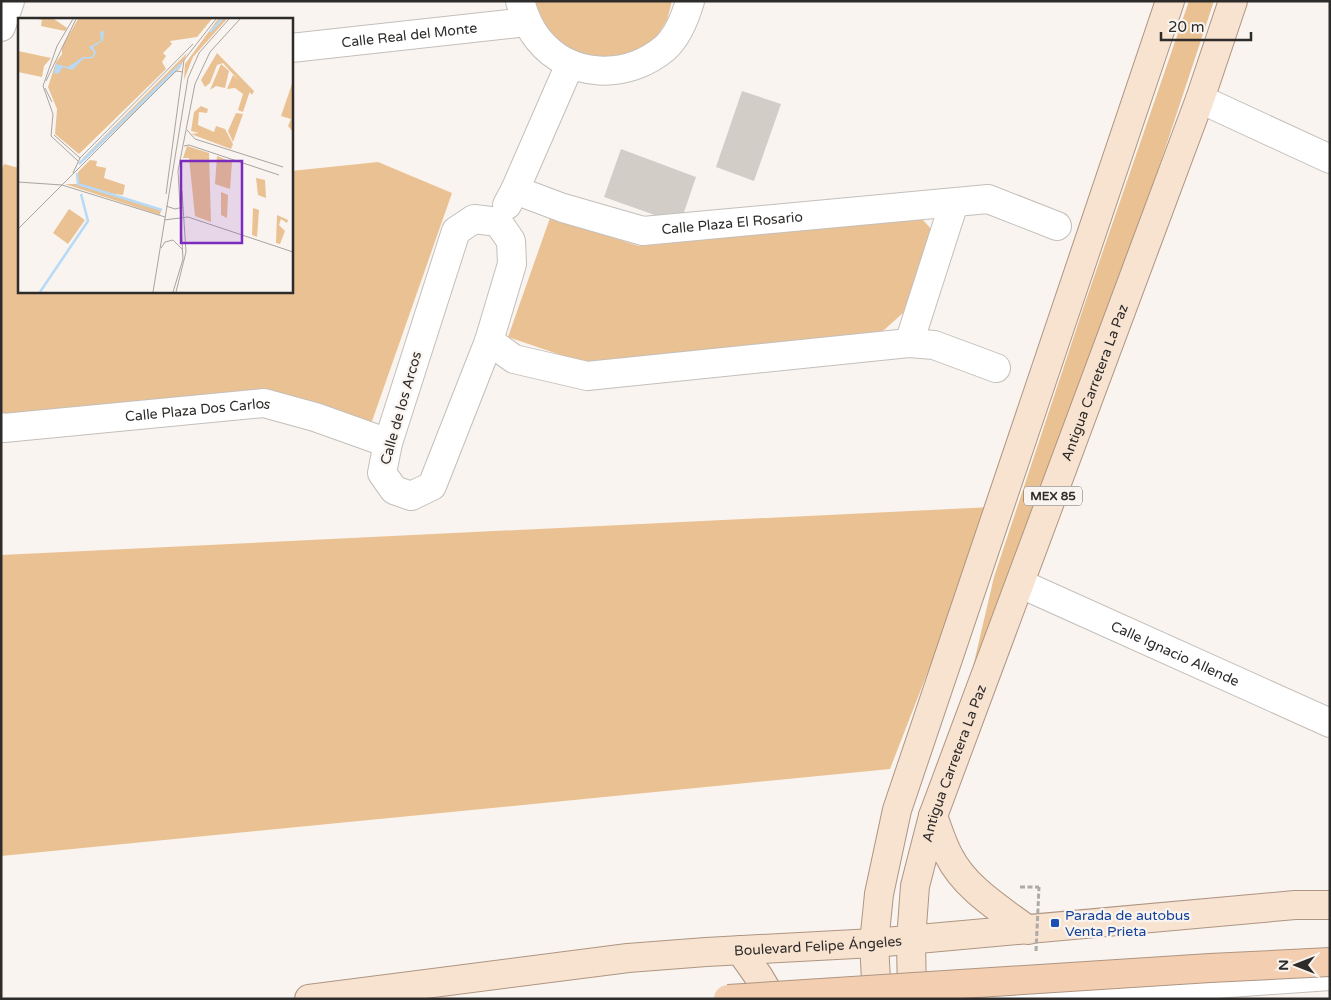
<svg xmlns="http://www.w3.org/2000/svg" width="1331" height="1000" font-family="'Varela Round',sans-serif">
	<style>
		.green { fill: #eac192 }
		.building { fill: #d2cdc7 }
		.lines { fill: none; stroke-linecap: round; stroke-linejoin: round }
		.minor-casing { stroke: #c4bfba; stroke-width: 30 }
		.major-casing { stroke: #ae9582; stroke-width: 30 }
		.path { stroke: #aeaaa6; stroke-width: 3; stroke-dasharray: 5 2.5; stroke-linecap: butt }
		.minor { stroke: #fff; stroke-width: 28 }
		.major { stroke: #f8e2d0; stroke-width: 28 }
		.highway-bridge-casing { stroke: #ae9582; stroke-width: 30; stroke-linecap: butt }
		.path-bridge { stroke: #aeaaa6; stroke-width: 3; stroke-dasharray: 5 2.5; stroke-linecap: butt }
		.highway-bridge { stroke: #f3ceb1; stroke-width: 28 }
		.transit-dot { fill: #1a4fb4; stroke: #f9f4ef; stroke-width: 2 }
		.labels { text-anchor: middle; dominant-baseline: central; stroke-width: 4.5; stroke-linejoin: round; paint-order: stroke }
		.shield { fill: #f9f4ef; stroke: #6b6865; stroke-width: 1 }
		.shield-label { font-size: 12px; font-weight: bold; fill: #2e2c2a }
		.street-label { font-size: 14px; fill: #2e2c2a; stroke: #f9f4ef }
		.transit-label { font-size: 14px; fill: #164399; stroke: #f9f4ef; text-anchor: start }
		.inset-river { fill: none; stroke: #b6daf7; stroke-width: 2.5 }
		.inset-road { fill: none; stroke: #a8a4a0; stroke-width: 1 }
		.view { fill: #7b2cbf; fill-opacity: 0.15; stroke: #7b2cbf; stroke-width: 2.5 }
		.inset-edge { fill: none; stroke: #2e2c2a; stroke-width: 2.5 }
	</style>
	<rect width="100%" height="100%" fill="#f9f4ef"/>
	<path class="green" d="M 535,1 L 672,1 L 667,20 L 657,36 L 642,50 L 624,58 L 585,58 L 552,38 L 541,21 Z
		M 1189,1 L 1214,1 L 1109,318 L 965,701 L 994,577 L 1083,309 Z
		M 378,162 L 452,193 L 364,444 L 245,409 L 1,434 L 1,172 L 4,164 L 19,168 L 19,291 L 291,291 L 291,171 Z
		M 550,218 L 639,246 L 922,219 L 933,231 L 904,312 L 874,339 L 596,367 L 508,337 Z
		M 992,507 L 890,769 L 1,856 L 1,555 Z"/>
	<path class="building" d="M 742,91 L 781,104 L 754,181 L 716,167 Z
		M 621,149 L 696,177 L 680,224 L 604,197 Z"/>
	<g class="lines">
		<g class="minor-casing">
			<g id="minor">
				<path d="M 520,1 C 524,15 529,28 538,39 C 570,79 627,80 665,48 C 678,36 685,18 690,1"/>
				<path d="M 1,27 L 10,1"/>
				<path id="s1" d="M 291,48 L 527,22"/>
				<path d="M 1200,99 L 1330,159"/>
				<path id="s2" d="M 515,190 L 563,208 L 643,231 L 988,199 L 1057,226"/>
				<path d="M 507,205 L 515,190 L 570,64"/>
				<path d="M 474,219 L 498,222 L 511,241 L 512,264 L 489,341 L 432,486 L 411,496 L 394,490 L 382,473 L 388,443 L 456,231 Z"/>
				<path d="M 489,341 L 514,359 L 587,376 L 909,343 L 934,345 L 996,368"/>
				<path d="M 909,343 L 954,203"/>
				<path id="s3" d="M 1,427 L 4,428 L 264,403 L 315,417 L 388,443"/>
				<path id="s4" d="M 1021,584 L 1330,723"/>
				<path d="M 978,999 L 1000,996 L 1216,984 L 1330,976"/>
			</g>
		</g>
		<g class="major-casing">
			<g id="major">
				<path d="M 933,816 C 938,829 942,843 949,856 C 965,888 1000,909 1028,930"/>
				<path d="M 740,950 L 759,977 L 772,999"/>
				<path id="s5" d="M 309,999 L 628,958 L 706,952 L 874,943 L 1295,905 L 1330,905"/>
				<path d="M 877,999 L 874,943 L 879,894 L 897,810 L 1170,1"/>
				<path id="s6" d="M 912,999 L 911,940 L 915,886 L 933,816 L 1200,99 L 1233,1"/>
			</g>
		</g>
		<path class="path" d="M 1020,887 L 1039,887"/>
		<use href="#minor" class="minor"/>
		<use href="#major" class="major"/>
		<g class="highway-bridge-casing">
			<path id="highway-bridge" d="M 728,999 L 1210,968 L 1330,962"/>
		</g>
		<path class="path-bridge" d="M 1036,951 L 1039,887"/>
		<use href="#highway-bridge" class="highway-bridge"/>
	</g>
	<rect class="transit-dot" x="1050" y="918" width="10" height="10" rx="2.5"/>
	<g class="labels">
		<rect class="shield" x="1024" y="486.5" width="58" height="19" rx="4"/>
		<g class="shield-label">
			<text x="1053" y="496">MEX 85</text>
		</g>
		<g class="street-label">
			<text stroke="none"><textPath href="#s1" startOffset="119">Calle Real del Monte</textPath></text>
			<text stroke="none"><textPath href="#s2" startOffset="224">Calle Plaza El Rosario</textPath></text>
			<text stroke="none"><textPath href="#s6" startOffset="648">Antigua Carretera La Paz</textPath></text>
			<text transform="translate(401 408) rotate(-74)">Calle de los Arcos</text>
			<text stroke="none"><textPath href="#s3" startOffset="198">Calle Plaza Dos Carlos</textPath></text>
			<text stroke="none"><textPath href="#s4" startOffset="169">Calle Ignacio Allende</textPath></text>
			<text stroke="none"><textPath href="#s6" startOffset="242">Antigua Carretera La Paz</textPath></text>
			<text stroke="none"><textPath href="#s5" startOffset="512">Boulevard Felipe Ángeles</textPath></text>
		</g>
		<g class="transit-label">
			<text x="1065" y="915">Parada de autobus<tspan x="1065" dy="16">Venta Prieta</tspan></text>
		</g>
	</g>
	<g transform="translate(18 18)">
		<rect width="275" height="275" fill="#f9f4ef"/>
		<path d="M 20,1 L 36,1 L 49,10 L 47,13 L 23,8 L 24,2 ZM 60,1 L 194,1 L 179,19 L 152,23 L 154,26 L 145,35 L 148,38 L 144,44 L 148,51 L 61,136 L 37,116 L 39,91 L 30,69 L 38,44 L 44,36 L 44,29 ZM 200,1 L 209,1 L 175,39 L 166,62 L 167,46 ZM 0,33 L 33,40 L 26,48 L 24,59 L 0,54 ZM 169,35 L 162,50 L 67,142 L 65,140 ZM 199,35 L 236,73 L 234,77 L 205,45 L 199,47 L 192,65 L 187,69 L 183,62 ZM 203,46 L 211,53 L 207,70 L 198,68 L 192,72 ZM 215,57 L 232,73 L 225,94 L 220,92 L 225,76 L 217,70 L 209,71 ZM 275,63 L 275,114 L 270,108 L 273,101 L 263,98 ZM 183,88 L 190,91 L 189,95 L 181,94 L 180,107 L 196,114 L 198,108 L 207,111 L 215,126 L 213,131 L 173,116 L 181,115 L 173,113 L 176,94 ZM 218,95 L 225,96 L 215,124 L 210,113 ZM 169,128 L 191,135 L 193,204 L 177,198 L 171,140 L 165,140 ZM 199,138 L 214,144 L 212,171 L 197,166 ZM 72,142 L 79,143 L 78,148 L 88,150 L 86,160 L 107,167 L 105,177 L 90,175 L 143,192 L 142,197 L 47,166 L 60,166 L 60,154 ZM 238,160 L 247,162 L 248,180 L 240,177 ZM 203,174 L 210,177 L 209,200 L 203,197 ZM 235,190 L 241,192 L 239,219 L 234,217 ZM 51,191 L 67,202 L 50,226 L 35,215 ZM 259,197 L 270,202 L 269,205 L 263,201 L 261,207 L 267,213 L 262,226 L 258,225 Z" fill="#eac192"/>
		<path d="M 86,13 L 85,23 L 75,29 L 78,35 L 75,40 L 65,41 L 54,52 L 45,49 L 40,56 L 36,55 L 38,46 L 50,49 L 65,39 L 74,39 L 76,34 L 71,29 L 83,23 L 82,14 Z" fill="#b6daf7"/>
		<path class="inset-river" d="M 192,14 L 204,1M 61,146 L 163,46M 59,155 L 60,166 L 144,192M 22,274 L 70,203 L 63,176"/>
		<path class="inset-road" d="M 55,1 L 39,28 L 25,68 L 35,96 L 33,118 L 60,143M 28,63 L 58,1M 27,70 L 34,84M 169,112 L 177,121 L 265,149M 36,117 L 62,140M 166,128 L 171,127 L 261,157M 55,155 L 62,140 L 175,26M 0,164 L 44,167 L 147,199M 148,176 L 166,42 L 198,1M 148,188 L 157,191 L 165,189M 146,202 L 170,199 L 275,234M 0,211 L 158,53 L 165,54M 143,230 L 147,224 L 155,222 L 164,231M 135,274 L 170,60 L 181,35 L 211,1M 155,274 L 165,241 L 160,153 L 177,66 L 192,34 L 222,1M 158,274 L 168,234 L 164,173"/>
		<path class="view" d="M 163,143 L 224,143 L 224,225 L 163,225 Z"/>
		<rect width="275" height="275" class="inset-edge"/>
	</g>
	<rect width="1331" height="1000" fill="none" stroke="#2e2c2a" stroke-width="5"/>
	<g transform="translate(1296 965) rotate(270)" stroke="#f9f4ef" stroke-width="4" paint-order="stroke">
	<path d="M0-4L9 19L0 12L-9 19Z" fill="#2e2c2a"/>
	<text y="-8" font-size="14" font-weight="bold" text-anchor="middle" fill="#2e2c2a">N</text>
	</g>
	<path d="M1161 32v8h90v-8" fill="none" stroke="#2e2c2a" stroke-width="2.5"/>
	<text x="1168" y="32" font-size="15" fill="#2e2c2a" stroke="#f9f4ef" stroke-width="4" paint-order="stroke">20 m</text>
</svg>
